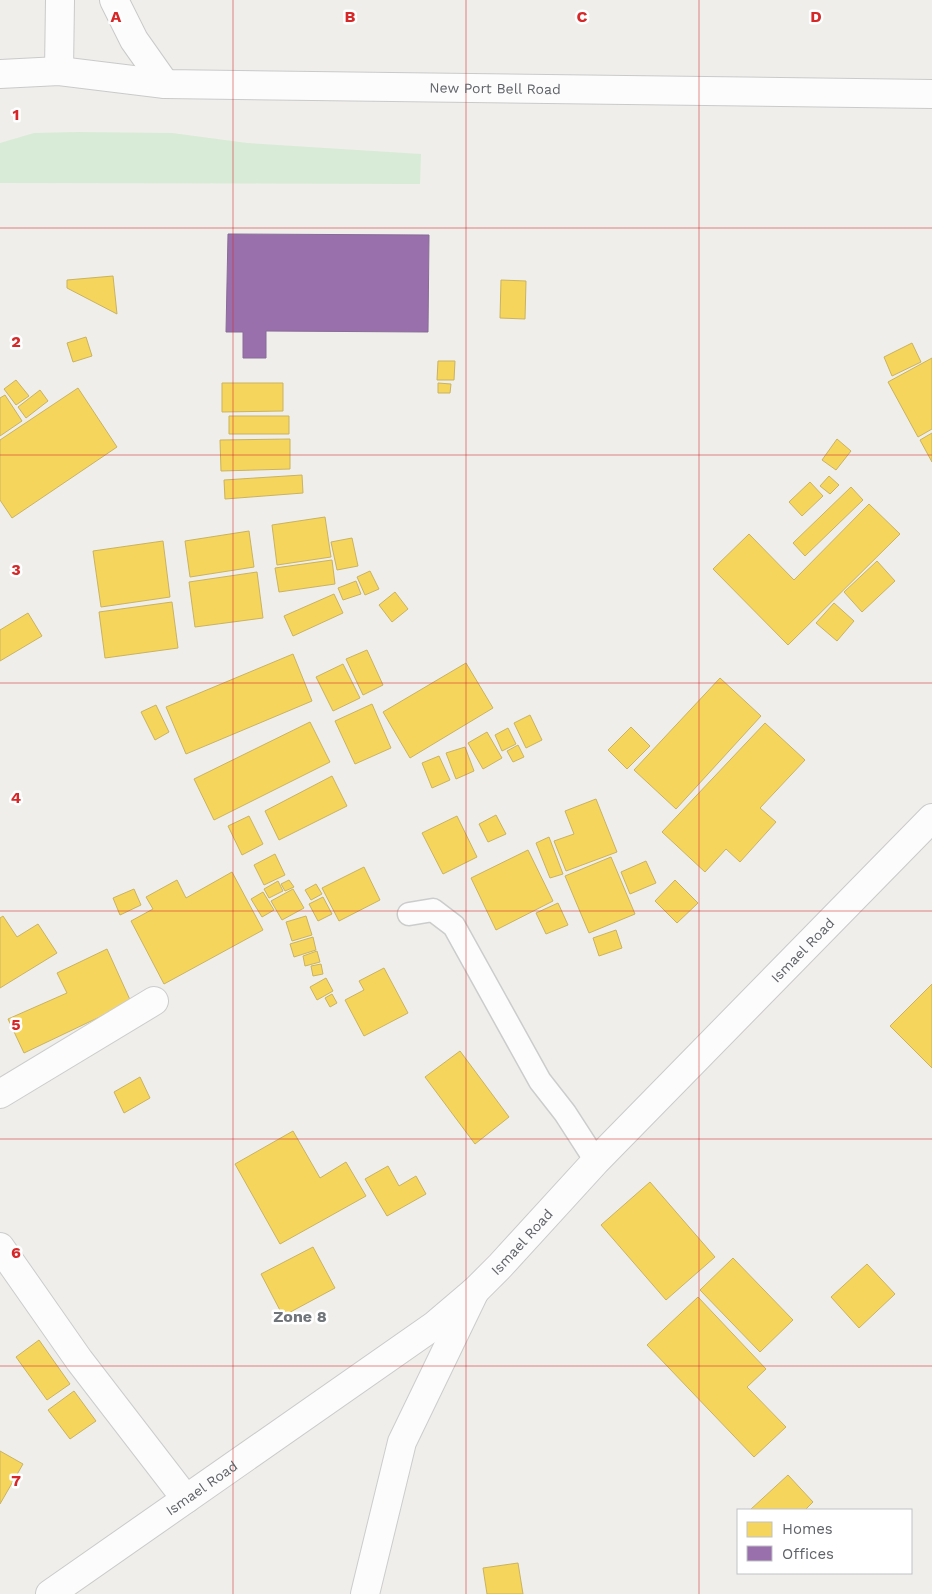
<svg xmlns="http://www.w3.org/2000/svg" width="932" height="1594" font-family="'Work Sans',sans-serif">
	<style>
		.green { fill: #d8ebd6 }
		.homes { fill: #f6d55c; stroke: #c9b360 }
		.offices { fill: #9970ab; stroke: #886c97 }
		.lines { fill: none; stroke-linecap: round; stroke-linejoin: round }
		.lane-casing { stroke: #cbcccc; stroke-width: 25 }
		.street-casing { stroke: #cbcccc; stroke-width: 30 }
		.secondary-casing { stroke: #cacacb; stroke-width: 30 }
		.lane { stroke: #fdfcfc; stroke-width: 22 }
		.street { stroke: #fdfcfc; stroke-width: 28 }
		.secondary { stroke: #fdfcfc; stroke-width: 28 }
		.grid { fill: none; stroke: #d62828; stroke-width: 1; stroke-opacity: 0.55 }
		.labels { text-anchor: middle; dominant-baseline: central; stroke-width: 5; stroke-linejoin: round; paint-order: stroke }
		.street-label { font-size: 14px; fill: #5f6368; stroke: #fff }
		.quarter-label { font-size: 16px; font-weight: bold; fill: #70757a; stroke: #fff }
		.grid-label { font-size: 16px; text-anchor: middle; font-weight: bold; fill: #d62828; stroke: #fff; stroke-width: 5; stroke-linejoin: round; paint-order: stroke }
	</style>
	<rect width="100%" height="100%" fill="#efeeea"/>
	<path class="green" d="M 77,132 L 172,133 L 247,143 L 421,154 L 420,184 L 0,183 L 0,143 L 34,133 Z"/>
	<path class="homes" d="M 113,276 L 117,314 L 67,288 L 67,280 Z
		M 501,280 L 526,281 L 525,319 L 500,318 Z
		M 86,337 L 92,356 L 73,362 L 67,343 Z
		M 912,343 L 921,362 L 892,376 L 884,357 Z
		M 932,358 L 932,429 L 918,437 L 888,382 Z
		M 438,361 L 455,361 L 454,380 L 437,380 Z
		M 16,380 L 29,396 L 16,405 L 4,389 Z
		M 222,383 L 283,383 L 283,411 L 222,412 Z
		M 438,383 L 451,384 L 450,393 L 438,393 Z
		M 78,388 L 117,447 L 12,518 L 0,500 L 0,440 Z
		M 40,390 L 48,401 L 26,418 L 18,407 Z
		M 5,395 L 22,421 L 0,436 L 0,398 Z
		M 229,416 L 289,416 L 289,434 L 229,434 Z
		M 932,433 L 932,462 L 920,440 Z
		M 290,439 L 290,469 L 221,471 L 220,440 Z
		M 837,439 L 851,451 L 836,470 L 822,460 Z
		M 302,475 L 303,493 L 225,499 L 224,480 Z
		M 829,476 L 839,485 L 830,494 L 820,486 Z
		M 810,482 L 823,496 L 802,516 L 789,502 Z
		M 851,487 L 863,500 L 805,556 L 793,543 Z
		M 869,504 L 900,534 L 788,645 L 713,569 L 749,534 L 794,580 Z
		M 325,517 L 331,557 L 277,565 L 272,525 Z
		M 249,531 L 254,567 L 190,577 L 185,541 Z
		M 352,538 L 358,566 L 337,570 L 331,542 Z
		M 163,541 L 170,597 L 101,607 L 93,551 Z
		M 332,560 L 335,584 L 279,592 L 275,568 Z
		M 877,561 L 895,581 L 862,612 L 844,592 Z
		M 370,571 L 379,589 L 365,595 L 357,577 Z
		M 257,572 L 263,618 L 195,627 L 189,582 Z
		M 356,581 L 361,594 L 343,600 L 338,588 Z
		M 395,592 L 408,609 L 392,622 L 379,605 Z
		M 334,594 L 343,613 L 293,636 L 284,616 Z
		M 172,602 L 178,648 L 105,658 L 99,612 Z
		M 834,603 L 854,621 L 837,641 L 816,623 Z
		M 28,613 L 42,636 L 0,661 L 0,630 Z
		M 367,650 L 383,685 L 363,695 L 346,659 Z
		M 293,654 L 312,701 L 186,754 L 166,707 Z
		M 466,663 L 493,708 L 410,758 L 383,712 Z
		M 343,664 L 360,698 L 333,711 L 316,677 Z
		M 720,678 L 761,716 L 676,809 L 634,770 Z
		M 372,704 L 391,748 L 355,764 L 335,721 Z
		M 156,705 L 169,732 L 155,740 L 141,712 Z
		M 530,715 L 542,740 L 526,748 L 514,723 Z
		M 310,722 L 330,762 L 214,820 L 194,779 Z
		M 765,723 L 805,760 L 760,808 L 776,822 L 740,862 L 726,849 L 705,872 L 662,832 Z
		M 631,727 L 650,746 L 627,769 L 608,750 Z
		M 508,728 L 516,744 L 502,751 L 495,735 Z
		M 487,732 L 502,758 L 483,769 L 468,743 Z
		M 518,745 L 524,757 L 513,762 L 507,751 Z
		M 465,747 L 474,771 L 456,779 L 446,753 Z
		M 439,756 L 450,780 L 432,788 L 422,763 Z
		M 332,776 L 347,806 L 279,840 L 265,811 Z
		M 596,799 L 617,852 L 566,871 L 554,841 L 574,834 L 565,811 Z
		M 496,815 L 506,834 L 488,842 L 479,824 Z
		M 249,816 L 263,844 L 242,855 L 228,826 Z
		M 457,816 L 477,857 L 443,874 L 422,833 Z
		M 549,837 L 563,874 L 550,878 L 536,843 Z
		M 528,850 L 553,901 L 496,930 L 471,878 Z
		M 275,854 L 285,875 L 264,885 L 254,865 Z
		M 611,857 L 635,914 L 589,933 L 565,876 Z
		M 646,861 L 656,883 L 630,894 L 621,872 Z
		M 364,867 L 380,900 L 339,921 L 322,888 Z
		M 232,872 L 263,930 L 164,984 L 131,921 L 153,909 L 146,897 L 177,880 L 186,898 Z
		M 289,880 L 294,887 L 285,891 L 281,884 Z
		M 675,880 L 698,903 L 677,923 L 655,901 Z
		M 278,881 L 283,891 L 269,898 L 264,889 Z
		M 316,884 L 322,894 L 311,900 L 305,890 Z
		M 134,889 L 141,905 L 120,915 L 113,898 Z
		M 293,889 L 304,908 L 282,920 L 271,901 Z
		M 263,892 L 274,910 L 262,917 L 251,899 Z
		M 323,897 L 332,914 L 318,921 L 309,904 Z
		M 558,903 L 568,925 L 546,934 L 536,913 Z
		M 3,916 L 17,937 L 38,924 L 57,953 L 0,988 L 0,918 Z
		M 306,916 L 312,935 L 292,941 L 286,922 Z
		M 616,930 L 622,948 L 599,956 L 593,938 Z
		M 313,937 L 316,950 L 294,957 L 290,944 Z
		M 107,949 L 131,1002 L 24,1053 L 8,1019 L 67,993 L 57,973 Z
		M 317,951 L 320,962 L 305,966 L 303,956 Z
		M 321,964 L 323,974 L 313,976 L 311,966 Z
		M 384,968 L 408,1013 L 364,1036 L 345,1000 L 364,990 L 359,981 Z
		M 326,978 L 333,991 L 317,1000 L 310,987 Z
		M 932,984 L 932,1068 L 890,1026 Z
		M 332,994 L 337,1003 L 330,1007 L 325,998 Z
		M 460,1051 L 509,1117 L 475,1144 L 425,1077 Z
		M 140,1077 L 150,1098 L 124,1113 L 114,1092 Z
		M 293,1131 L 320,1178 L 346,1162 L 366,1196 L 280,1244 L 235,1164 Z
		M 388,1166 L 399,1186 L 416,1176 L 426,1194 L 387,1216 L 365,1179 Z
		M 650,1182 L 715,1257 L 666,1300 L 601,1225 Z
		M 313,1247 L 335,1288 L 283,1316 L 261,1274 Z
		M 733,1258 L 793,1320 L 760,1352 L 700,1290 Z
		M 867,1264 L 895,1294 L 859,1328 L 831,1297 Z
		M 698,1297 L 766,1369 L 747,1387 L 786,1427 L 754,1457 L 647,1345 Z
		M 39,1340 L 70,1384 L 47,1400 L 16,1357 Z
		M 74,1391 L 96,1421 L 70,1439 L 48,1410 Z
		M 0,1451 L 23,1464 L 0,1504 Z
		M 788,1475 L 813,1502 L 805,1510 L 750,1510 Z
		M 518,1563 L 523,1594 L 487,1594 L 483,1568 Z"/>
	<path class="offices" d="M 228,234 L 429,235 L 428,332 L 266,331 L 266,358 L 243,358 L 243,332 L 226,332 Z"/>
	<g class="lines">
		<g class="lane-casing">
			<path id="lane" d="M 409,914 L 433,910 L 454,926 L 540,1081 L 565,1113 L 596,1161"/>
		</g>
		<g class="street-casing">
			<path id="street" d="M 0,1094 L 154,1001
				M 0,1247 L 79,1360 L 186,1499
				M 365,1594 L 402,1442 L 475,1291"/>
		</g>
		<g class="secondary-casing">
			<g id="secondary">
				<path d="M 114,0 L 134,40 L 165,84"/>
				<path d="M 59,71 L 60,0"/>
				<path id="s1" d="M 0,74 L 59,71 L 165,84 L 932,94"/>
				<path id="s2" d="M 50,1594 L 435,1325 L 475,1291 L 500,1266 L 596,1161 L 932,818"/>
			</g>
		</g>
		<use href="#lane" class="lane"/>
		<use href="#street" class="street"/>
		<use href="#secondary" class="secondary"/>
	</g>
	<path class="grid" d="M 233,0 L 233,1594M 466,0 L 466,1594M 699,0 L 699,1594M 0,228 L 932,228M 0,455 L 932,455M 0,683 L 932,683M 0,911 L 932,911M 0,1139 L 932,1139M 0,1366 L 932,1366"/>
	<g class="labels">
		<g class="street-label">
			<text stroke="none"><textPath href="#s1" startOffset="496">New Port Bell Road</textPath></text>
			<text stroke="none"><textPath href="#s2" startOffset="995">Ismael Road</textPath></text>
			<text stroke="none"><textPath href="#s2" startOffset="590">Ismael Road</textPath></text>
			<text stroke="none"><textPath href="#s2" startOffset="185">Ismael Road</textPath></text>
		</g>
		<g class="quarter-label">
			<text x="300" y="1316">Zone 8</text>
		</g>
	</g>
	<g class="grid-label">
		<text x="116" y="22">A</text>
		<text x="350" y="22">B</text>
		<text x="582" y="22">C</text>
		<text x="816" y="22">D</text>
		<text x="16" y="120">1</text>
		<text x="16" y="347">2</text>
		<text x="16" y="575">3</text>
		<text x="16" y="803">4</text>
		<text x="16" y="1030">5</text>
		<text x="16" y="1258">6</text>
		<text x="16" y="1486">7</text>
	</g>
	<rect x="737" y="1509" width="175" height="65" fill="#ffffff" stroke="#bfc1c3"/>
	<rect x="747" y="1522" width="25" height="15" fill="#f6d55c" stroke="#bfc1c3"/>
	<text x="782" y="1534" font-size="15" fill="#5f6368">Homes</text>
	<rect x="747" y="1546" width="25" height="15" fill="#9970ab" stroke="#bfc1c3"/>
	<text x="782" y="1559" font-size="15" fill="#5f6368">Offices</text>
</svg>
